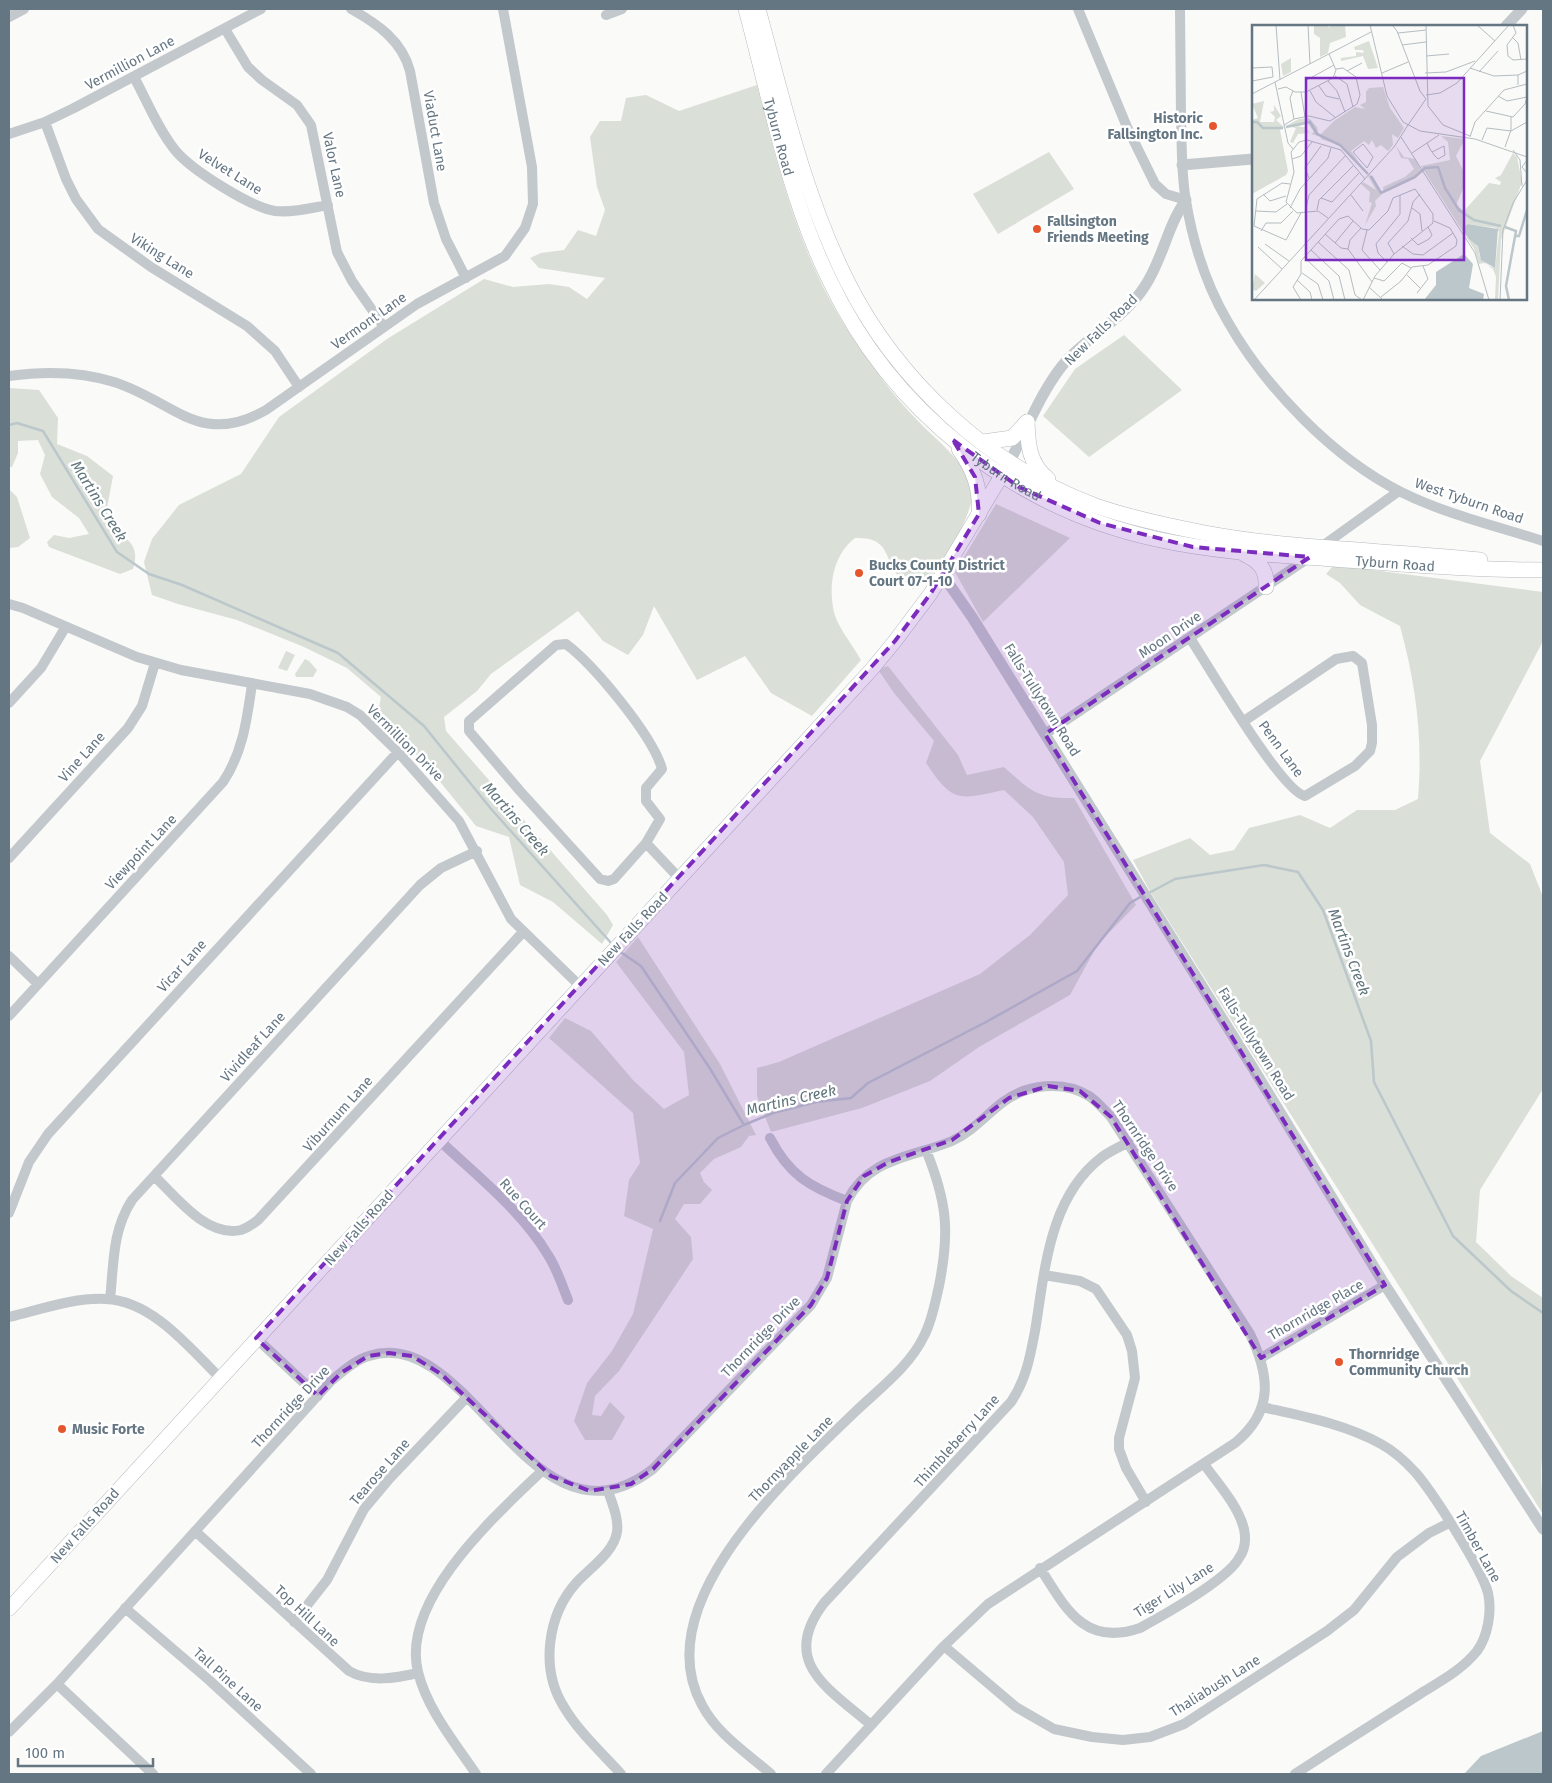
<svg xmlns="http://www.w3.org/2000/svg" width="1552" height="1783" font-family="'Fira Sans',sans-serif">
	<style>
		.green { fill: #dadfd7 }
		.water { fill: #bbc7cb }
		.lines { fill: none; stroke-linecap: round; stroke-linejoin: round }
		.stream { stroke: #bbc7cb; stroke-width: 2.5 }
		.secondary-casing { stroke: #b3babf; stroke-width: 15 }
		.primary-casing { stroke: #b5babe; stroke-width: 16 }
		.minor { stroke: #c3c8cc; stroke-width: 10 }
		.tertiary { stroke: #c3c8cc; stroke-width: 11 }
		.secondary { stroke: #fff; stroke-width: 14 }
		.primary { stroke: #fff; stroke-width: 15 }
		.marked { fill: #7b2cbf; fill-opacity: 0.2; stroke: #7b2cbf; stroke-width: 4; stroke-dasharray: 10 6; stroke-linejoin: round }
		.poi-dot { fill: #e4572e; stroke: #fff; stroke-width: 2 }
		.labels { text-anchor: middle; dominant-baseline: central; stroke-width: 5; stroke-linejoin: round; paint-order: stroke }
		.street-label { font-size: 14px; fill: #657683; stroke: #fff }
		.poi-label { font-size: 14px; font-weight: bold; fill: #657683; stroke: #fff; text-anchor: start }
		.water-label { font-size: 15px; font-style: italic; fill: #60757c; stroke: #fff }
		.inset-river { fill: none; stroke: #bbc7cb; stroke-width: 2.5 }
		.inset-road { fill: none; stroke: #b5bdc2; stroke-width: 1 }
		.view { fill: #7b2cbf; fill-opacity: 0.15; stroke: #7b2cbf; stroke-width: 2.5 }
		.inset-edge { fill: none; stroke: #657683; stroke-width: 2.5 }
	</style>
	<rect width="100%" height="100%" fill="#fafaf8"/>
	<path class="green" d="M 757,85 C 779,173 802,265 855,341 C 874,369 894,397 918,421 C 937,441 964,460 972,488 C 977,508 943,565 929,579 C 925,584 918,586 913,589 C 908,585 902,581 898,576 C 883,555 889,537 855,538 C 833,555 828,586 834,612 C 837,626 854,647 861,660 L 812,716 L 771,693 L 745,656 L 697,680 L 654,606 L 643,635 L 628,655 L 603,641 L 578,611 L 491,674 L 477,691 L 444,717 L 446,731 L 607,915 L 613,925 L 602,944 L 553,902 L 520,885 L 509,837 L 476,826 L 437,778 L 378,713 L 381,697 L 347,668 L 304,647 L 237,620 L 178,604 L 152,595 L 144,562 L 152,539 L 179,505 L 241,474 L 279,417 L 387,339 L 484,279 L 513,287 L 549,284 L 569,287 L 587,299 L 605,278 L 539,268 L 530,258 L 541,253 L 564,250 L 578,230 L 596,236 L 605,210 L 597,187 L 590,137 L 600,121 L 621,121 L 626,98 L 646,95 L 679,111 Z
		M 1049,152 L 1074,189 L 998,234 L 973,194 Z
		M 1124,335 L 1182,390 L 1089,457 L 1043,416 L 1075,369 Z
		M 9,388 L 39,390 L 58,418 L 57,444 L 87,456 L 113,476 L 107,508 L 108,526 C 126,539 141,543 133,569 L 120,574 L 49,547 L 47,542 L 54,535 L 69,538 L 89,534 L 79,518 L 52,497 L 40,474 L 45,455 L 38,440 L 18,441 L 18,453 L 12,467 L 9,467 Z
		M 9,489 L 17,497 L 30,538 L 18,547 L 9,548 Z
		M 996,504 L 1070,538 L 983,622 L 955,572 Z
		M 1334,565 L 1543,592 L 1543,641 L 1480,761 L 1490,833 L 1530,864 L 1543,897 L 1543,1089 L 1480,1190 L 1476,1242 L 1511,1276 L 1543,1298 L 1543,1454 C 1539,1472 1543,1495 1543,1514 L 1151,893 L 1133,860 L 1190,838 L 1210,855 L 1234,850 L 1249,828 L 1300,815 L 1330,828 L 1357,810 L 1395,810 L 1418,799 C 1423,737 1416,685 1400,626 L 1360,605 L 1340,583 L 1326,574 Z
		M 286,651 L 295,655 L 287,671 L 278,668 Z
		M 305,659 L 309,661 L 317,670 L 313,677 L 296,677 L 295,674 Z
		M 888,666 L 958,755 L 967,775 L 1004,767 C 1030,790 1037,799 1074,798 L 1136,905 L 1098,944 L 1070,995 L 979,1047 L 930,1081 L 862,1108 L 771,1132 L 757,1096 L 757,1068 L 779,1062 L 980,974 L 1030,935 L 1068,895 L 1064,862 L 1033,817 L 1004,790 C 958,800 953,803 926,763 L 934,741 L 894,693 L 879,671 L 882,668 Z
		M 638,937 L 720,1064 L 756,1135 L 749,1136 L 741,1147 L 714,1159 L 700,1173 L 704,1182 L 712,1190 L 700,1204 L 684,1204 L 675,1219 L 691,1237 L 693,1259 L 619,1371 L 595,1396 L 592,1415 L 601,1416 L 610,1402 L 625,1417 L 612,1440 L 585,1440 L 574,1421 L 587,1383 L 612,1351 L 633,1314 L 653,1229 L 624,1216 L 629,1180 L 640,1163 L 633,1113 L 549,1038 L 565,1018 L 591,1031 L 633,1080 L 664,1109 L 689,1095 L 684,1052 L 616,962 Z"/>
	<path class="water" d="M 1543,1731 L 1543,1774 L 1464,1774 L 1481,1756 Z"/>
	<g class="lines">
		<path class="stream" d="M 9,425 L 17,423 L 43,431 L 117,552 L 149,574 L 182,585 L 338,653 L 424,726 L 492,810 L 612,944
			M 1147,894 L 1175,879 L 1264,865 L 1298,872 L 1323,910 L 1371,1041 L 1374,1082 L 1453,1236 L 1511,1291 L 1543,1313
			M 619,951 L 641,966 L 709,1067 L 744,1125 L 773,1113 L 816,1102 L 851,1098 L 868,1083 L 986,1022 L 1077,971 L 1130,903 L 1142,896
			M 660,1221 L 675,1183 L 718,1138 L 744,1125"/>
		<g class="secondary-casing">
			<path id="secondary" d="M 9,1609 L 872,669 L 895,641 L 931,593 L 1008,465"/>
		</g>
		<g class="primary-casing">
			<g id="primary">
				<path id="s1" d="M 746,9 C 770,99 788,195 829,279 C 891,411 1014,508 1156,539 C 1214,552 1274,555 1333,559 C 1403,564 1473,570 1543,570"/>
				<path d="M 758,9 C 783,101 804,195 847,281 C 897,381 990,467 1096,506 C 1131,518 1168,526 1205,533 C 1296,550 1389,550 1480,560"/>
				<path d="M 1027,422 C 1028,445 1029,464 1048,479"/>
				<path d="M 983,442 L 1012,438 L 1027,422"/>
				<path d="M 959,449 C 974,470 981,489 979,514"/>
				<path d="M 1244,554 C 1259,561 1267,569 1266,587"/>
			</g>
		</g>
		<path class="minor" d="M 351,9 C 378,24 402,41 410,71 L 434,203 L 446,239 L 466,278
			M 1078,9 L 1127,127 L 1155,184 L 1166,194 L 1186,200
			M 1180,9 C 1180,45 1181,82 1181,118 C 1182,146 1181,174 1186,201 C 1193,243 1206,285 1228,322 C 1265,387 1333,458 1401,492 C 1445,514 1496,526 1543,541
			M 606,15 L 622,9
			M 9,17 L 24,9
			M 225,29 L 248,67 L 262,80 L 297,105 L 311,125 L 337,252 L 352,281 L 384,327
			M 134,77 C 147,101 158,129 175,150 C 190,169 250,207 275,211 C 293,213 311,208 328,205
			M 45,122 L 66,179 L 76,199 L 98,229 L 151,267 L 247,326 L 275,351 L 299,387
			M 9,134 L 45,122 L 74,108 L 261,9
			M 9,376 C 45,371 79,371 114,382 C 174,401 199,448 266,410 L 417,304 L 505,256 L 525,228 L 533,204 L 532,167 L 503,9
			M 1321,547 L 1399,491
			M 9,604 L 23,608 L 137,657 L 181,670 L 310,694 L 347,707 L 360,715 L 398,752 L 459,821 L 511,919 L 580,986
			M 1190,638 C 1207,664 1281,791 1305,796 L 1355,766 L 1370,751 L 1372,743 L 1372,725 L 1362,663 L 1353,656 L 1336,659 L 1244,721
			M 566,644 C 594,665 653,736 662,769 L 646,788 L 646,801 L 660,819 L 646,843 L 614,879 L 608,881 L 600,879 L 520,791 L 469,731 L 469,721 L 556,645 Z
			M 9,703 L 41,668 L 65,628
			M 1045,734 L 1310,557
			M 646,843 L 680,879
			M 9,858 L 128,728 L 142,706 L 155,663
			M 9,956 L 38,984
			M 9,1016 L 223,782 C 243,752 247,719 252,684
			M 770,1138 C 789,1175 810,1187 847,1201
			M 439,1140 C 477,1176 521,1210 548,1255 C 557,1269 562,1285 568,1300
			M 154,1176 C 176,1196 206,1238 241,1230 C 247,1228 253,1224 258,1220 L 523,932
			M 9,1213 L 29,1162 L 48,1134 L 398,752
			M 1044,1275 L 1080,1281 L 1096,1289 L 1127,1335 L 1132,1351 L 1135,1378 L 1119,1438 L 1119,1449 L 1126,1468 L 1146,1502
			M 110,1299 C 114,1263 112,1231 132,1200 L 420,885 L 441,868 L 477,851
			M 9,1317 C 39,1310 75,1297 106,1299 C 152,1301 189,1347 219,1377
			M 256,1338 L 318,1396
			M 1261,1358 L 1385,1285
			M 1262,1407 C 1302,1416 1345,1424 1381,1444 C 1394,1451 1406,1462 1416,1473 C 1433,1493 1482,1569 1488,1593 C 1492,1611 1488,1636 1477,1651 C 1462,1670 1439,1682 1420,1694 C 1378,1721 1336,1747 1295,1774
			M 608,1491 C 612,1503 619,1519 617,1532 C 614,1552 590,1568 577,1582 C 547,1615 540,1669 564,1707 C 578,1731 602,1753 621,1774
			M 195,1531 L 349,1671 C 370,1683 396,1678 418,1673
			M 1040,1568 C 1066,1609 1085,1647 1140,1628 C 1162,1616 1228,1579 1239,1558 C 1245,1550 1246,1539 1244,1529 C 1238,1505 1218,1484 1204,1464
			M 125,1608 L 209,1680 L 311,1774
			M 294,1622 L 327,1580 L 364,1509 L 390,1478 L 466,1398
			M 944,1646 L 1016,1707 L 1054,1729 L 1092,1737 L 1123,1740 L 1150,1737 L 1184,1724 L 1327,1631 L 1354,1610 L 1397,1557 L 1429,1533 L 1449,1523
			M 57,1684 L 153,1774
			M 871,1725 C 828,1688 779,1662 824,1603 L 1011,1402 C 1026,1380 1030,1357 1035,1331 C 1045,1270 1049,1197 1102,1157 C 1110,1151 1120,1147 1128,1142
			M 9,1732 L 57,1684 L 331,1381 C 342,1372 355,1360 369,1356 C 471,1322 531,1563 653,1469 L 811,1305 L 827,1278 L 847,1201 C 869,1157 911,1158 952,1141 C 972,1132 986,1115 1003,1102 C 1027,1084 1063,1080 1089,1096 C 1098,1102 1104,1110 1111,1117 L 1250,1334 C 1270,1376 1274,1411 1235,1443 L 988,1604 L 944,1646 L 826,1774
			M 476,1774 C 455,1743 427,1709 418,1672 C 400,1600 497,1514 543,1470
			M 771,1774 C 747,1753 717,1734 702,1705 C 646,1603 790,1475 856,1411 C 879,1389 910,1366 924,1336 C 932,1321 935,1303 939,1286 C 950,1231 947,1202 926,1150"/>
		<path class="tertiary" d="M 1506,26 L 1522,9
			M 1182,165 L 1253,159
			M 1010,461 C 1027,429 1043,386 1068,359 C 1093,333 1125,317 1145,286 C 1163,259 1167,226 1186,200
			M 942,574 L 972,617 L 1253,1068 L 1385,1285 L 1543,1529"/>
		<use href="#secondary" class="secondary"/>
		<use href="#primary" class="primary"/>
	</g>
	<path class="marked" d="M 953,440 L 1019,487 L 1100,523 L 1193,547 L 1310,557 L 1045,734 L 1385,1285 L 1261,1358 L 1111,1117 L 1080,1091 L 1048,1086 L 1009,1098 L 952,1140 L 889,1162 L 864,1176 L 847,1201 L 827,1278 L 811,1305 L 653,1469 L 631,1484 L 590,1491 L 551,1476 L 441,1374 L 412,1356 L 389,1353 L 368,1356 L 341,1373 L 318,1396 L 256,1338 L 895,641 L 931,593 L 979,514 L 975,477 Z"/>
	<g class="poi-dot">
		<circle cx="1213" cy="126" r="5"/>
		<circle cx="1037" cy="229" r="5"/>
		<circle cx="859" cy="573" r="5"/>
		<circle cx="1339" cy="1362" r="5"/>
		<circle cx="62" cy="1429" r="5"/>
	</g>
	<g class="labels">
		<g class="street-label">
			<text transform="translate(130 63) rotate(-28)">Vermillion Lane</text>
			<text transform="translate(435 131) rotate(80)">Viaduct Lane</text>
			<text stroke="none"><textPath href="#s1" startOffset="132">Tyburn Road</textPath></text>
			<text transform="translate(334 165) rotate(78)">Valor Lane</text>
			<text transform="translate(230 172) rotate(32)">Velvet Lane</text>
			<text transform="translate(162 256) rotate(32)">Viking Lane</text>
			<text transform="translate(369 321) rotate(-35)">Vermont Lane</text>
			<text transform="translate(1101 330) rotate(-44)">New Falls Road</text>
			<text stroke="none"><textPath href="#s1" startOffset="552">Tyburn Road</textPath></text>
			<text transform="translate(1469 501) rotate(19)">West Tyburn Road</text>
			<text stroke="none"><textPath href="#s1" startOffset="956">Tyburn Road</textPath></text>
			<text transform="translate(1170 635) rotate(-34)">Moon Drive</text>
			<text transform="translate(1042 700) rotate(58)">Falls-Tullytown Road</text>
			<text transform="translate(405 743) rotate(45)">Vermillion Drive</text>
			<text transform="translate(1281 749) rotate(54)">Penn Lane</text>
			<text transform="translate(82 757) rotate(-48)">Vine Lane</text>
			<text transform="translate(141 852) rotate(-47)">Viewpoint Lane</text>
			<text transform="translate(633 929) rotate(-47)">New Falls Road</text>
			<text transform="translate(182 966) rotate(-48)">Vicar Lane</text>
			<text transform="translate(1256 1044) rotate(58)">Falls-Tullytown Road</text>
			<text transform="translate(253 1047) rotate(-48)">Vividleaf Lane</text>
			<text transform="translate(338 1114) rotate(-48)">Viburnum Lane</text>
			<text transform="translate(1145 1146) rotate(56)">Thornridge Drive</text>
			<text transform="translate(523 1204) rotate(48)">Rue Court</text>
			<text transform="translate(359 1228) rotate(-48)">New Falls Road</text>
			<text transform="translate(1316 1310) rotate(-30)">Thornridge Place</text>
			<text transform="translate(761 1337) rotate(-46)">Thornridge Drive</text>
			<text transform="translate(291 1407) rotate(-47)">Thornridge Drive</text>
			<text transform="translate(957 1441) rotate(-48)">Thimbleberry Lane</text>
			<text transform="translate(791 1459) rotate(-46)">Thornyapple Lane</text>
			<text transform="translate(380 1472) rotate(-49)">Tearose Lane</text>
			<text transform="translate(85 1526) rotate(-48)">New Falls Road</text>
			<text transform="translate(1478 1547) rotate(61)">Timber Lane</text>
			<text transform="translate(1174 1590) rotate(-32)">Tiger Lily Lane</text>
			<text transform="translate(307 1616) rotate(43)">Top Hill Lane</text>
			<text transform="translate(228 1680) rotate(42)">Tall Pine Lane</text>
			<text transform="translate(1215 1686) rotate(-32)">Thaliabush Lane</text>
		</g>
		<g class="poi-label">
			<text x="1203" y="118" text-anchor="end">Historic<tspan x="1203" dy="16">Fallsington Inc.</tspan></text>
			<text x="1047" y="221">Fallsington<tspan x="1047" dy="16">Friends Meeting</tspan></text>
			<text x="869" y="565">Bucks County District<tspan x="869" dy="16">Court 07-1-10</tspan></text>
			<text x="1349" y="1354">Thornridge<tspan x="1349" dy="16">Community Church</tspan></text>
			<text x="72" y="1429">Music Forte</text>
		</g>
		<g class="water-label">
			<text transform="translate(99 501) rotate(58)">Martins Creek</text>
			<text transform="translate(516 819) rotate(49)">Martins Creek</text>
			<text transform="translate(1349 952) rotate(69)">Martins Creek</text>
			<text transform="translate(791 1100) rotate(-13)">Martins Creek</text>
		</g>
	</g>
	<g transform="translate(1252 25)">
		<rect width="275" height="275" fill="#fafaf8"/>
		<path d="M 62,0 L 76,0 L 77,3 L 79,0 L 93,0 L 94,12 L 78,18 L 76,28 L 68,32 L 68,13 L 62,9 ZM 117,16 L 126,43 L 116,44 L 111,31 L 89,36 L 89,33 L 104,31 L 104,27 L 112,28 L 111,25 L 103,25 L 102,22 ZM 39,33 L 39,47 L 31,51 L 29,39 ZM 131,62 L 138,83 L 152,103 L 146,113 L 140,109 L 141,120 L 136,126 L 129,120 L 124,123 L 120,115 L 117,120 L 112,116 L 99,126 L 115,149 L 89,121 L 69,114 L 68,110 L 82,96 L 103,82 L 113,84 L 108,80 L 114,77 L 114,67 L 117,63 ZM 12,76 L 8,97 L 22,97 L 23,92 L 18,87 L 22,86 L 22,80 L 29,91 L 24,95 L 32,102 L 28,105 L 36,146 L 34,150 L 0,169 L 0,95 L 6,93 L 0,79 ZM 57,93 L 65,102 L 67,111 L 59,109 L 62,107 L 56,98 L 46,102 L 54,102 L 57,108 L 46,109 L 41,118 L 38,117 L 44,103 L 34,101 L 47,94 ZM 189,111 L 213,114 L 204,131 L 212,147 L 211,164 L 204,180 L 212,186 L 237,158 L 248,160 L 249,157 L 243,153 L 249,150 L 261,128 L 265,132 L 270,157 L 249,215 L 246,275 L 243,275 L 244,252 L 241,244 L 232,238 L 227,239 L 222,224 L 169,141 L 198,135 L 196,117 ZM 216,199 L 244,203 L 247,207 L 243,243 L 235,240 L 228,232 L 226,221 L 211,205 ZM 144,121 L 152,132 L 163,134 L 169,145 L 162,154 L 132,168 L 131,162 L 153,152 L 162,144 L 156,134 L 149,133 ZM 118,149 L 130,169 L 123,176 L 124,181 L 113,200 L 120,178 L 117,177 L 118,167 L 109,159 L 111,157 L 124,165 L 116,151 ZM 3,249 L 13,258 L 4,266 L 0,264 Z" fill="#dadfd7" fill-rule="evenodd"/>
		<path d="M 216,199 L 246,204 L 243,243 L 229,235 L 226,221 L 217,214 L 210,203 ZM 212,229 L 221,239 L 217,263 L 232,269 L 231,275 L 172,275 L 184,260 L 184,247 Z" fill="#bbc7cb"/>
		<path class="inset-river" d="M 0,97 L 5,97 L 11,103 L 31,103M 34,102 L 58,97 L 65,109 L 88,120 L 116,149M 119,151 L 129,168 L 163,152 L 173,143 L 186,142 L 193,163 L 207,185 L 222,195 L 249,201M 253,202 L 264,206 L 254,261 L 257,275M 263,211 L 267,211 L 275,185"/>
		<path class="inset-road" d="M 24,0 L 28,55M 56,0 L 58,39M 118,0 L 135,71 L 151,97 L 168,106 L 223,114 L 275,132M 140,0 L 145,6 L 168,66 L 174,74M 174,0 L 176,81 L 191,100 L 218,111M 225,0 L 243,16M 261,0 L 264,8 L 255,20 L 256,31 L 261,35 L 275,34M 146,8 L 174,5M 260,12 L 266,18 L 269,35M 150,20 L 174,17M 174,31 L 197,29M 0,43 L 20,42 L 21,52 L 0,56M 218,43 L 242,51 L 266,50M 95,46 L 110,38M 227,47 L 246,26M 130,48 L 156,37M 173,48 L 194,47 L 223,36M 83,51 L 95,59 L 101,82M 53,56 L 82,40M 76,56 L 85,66 L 93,87M 23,57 L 36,118 L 41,124M 266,60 L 266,50 L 275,46M 67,61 L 74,71 L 87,74M 26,64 L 34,62 L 43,67 L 54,67 L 81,53 L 84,45 L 77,29M 41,66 L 38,73 L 42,94M 58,66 L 64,77 L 84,93M 49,67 L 53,92M 0,69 L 119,7M 174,70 L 188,68 L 205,58 L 257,0M 246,71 L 255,76 L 275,72M 234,86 L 261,92 L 273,79 L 275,72M 32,100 L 42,94 L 57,91 L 78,96 L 105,79 L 108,70 L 104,52 L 91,43 L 84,44M 156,100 L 174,74M 149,112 L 223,228 L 237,275M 218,112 L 223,97 L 252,65 L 275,59M 230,115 L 235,103 L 259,106 L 275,97M 175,118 L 178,124 L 180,127 L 183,131 L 186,134 L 193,130 L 192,121 L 180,127M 111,119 L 121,132 L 115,143 L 101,127 ZM 253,122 L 259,105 L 259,92M 261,125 L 268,135 L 270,161M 160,128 L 187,110M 40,134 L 49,131 L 60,117M 275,135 L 270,142 L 275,148M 57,153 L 53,143 L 69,121M 38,159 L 30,158 L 5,174 L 2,201 L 34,215 L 49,188M 11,169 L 18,176 L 34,171M 99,170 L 111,186M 69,173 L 80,177 L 107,148M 38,183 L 48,164 L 76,133 L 79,123M 160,183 L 168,189 L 170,206M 65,185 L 67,175 L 102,140M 4,186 L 24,187 L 35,179M 53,188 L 57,170 L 94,130M 76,193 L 66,186 L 45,188 L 34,177 L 42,147 L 39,127 L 47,117 L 55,115 L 89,125 L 113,154M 109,203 L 98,215 L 96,224 L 120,257M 115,205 L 110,225 L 128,245M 9,206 L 14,198 L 29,198 L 41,186M 73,209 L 89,223 L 96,224M 159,213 L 166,220 L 177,214 L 180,210 L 176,202M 66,217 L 97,245 L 103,270 L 110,275M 83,218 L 101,196M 13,219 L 37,236M 150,221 L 161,229 L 171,230 L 201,208M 6,222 L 30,244M 59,225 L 87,251 L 93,275M 142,229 L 136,218 L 156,196 L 161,177 L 168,169M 52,232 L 77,256 L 82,275M 135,237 L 126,228 L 124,219 L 148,189 L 148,170M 50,248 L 66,259 L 71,275M 155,250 L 169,264M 122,253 L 132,256 L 150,238 L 159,243M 45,255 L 58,267 L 60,275M 117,262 L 131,275M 165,268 L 176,254 L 171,241M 129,272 L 149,256 L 160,242 L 176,240 L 204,221 L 205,215 L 198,203 L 182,196M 2,275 L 142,122 L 156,100M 49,275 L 41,262 L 49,249 L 49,236 L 87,194 L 96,191 L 110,204 L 117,205 L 136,186 L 141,173 L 163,164 L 181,189 L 181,198 L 142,229 L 123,251 L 111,275M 248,275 L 251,205 L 261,178 L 275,155"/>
		<path class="view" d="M 54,53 L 212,53 L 212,235 L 54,235 Z"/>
		<rect width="275" height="275" class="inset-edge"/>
	</g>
	<rect width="1552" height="1783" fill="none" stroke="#657683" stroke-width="20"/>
	<path d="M18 1758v8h135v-8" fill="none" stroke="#657683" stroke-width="2.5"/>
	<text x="25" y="1758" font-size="15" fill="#657683" stroke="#ffffff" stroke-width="4" paint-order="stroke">100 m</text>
</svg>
